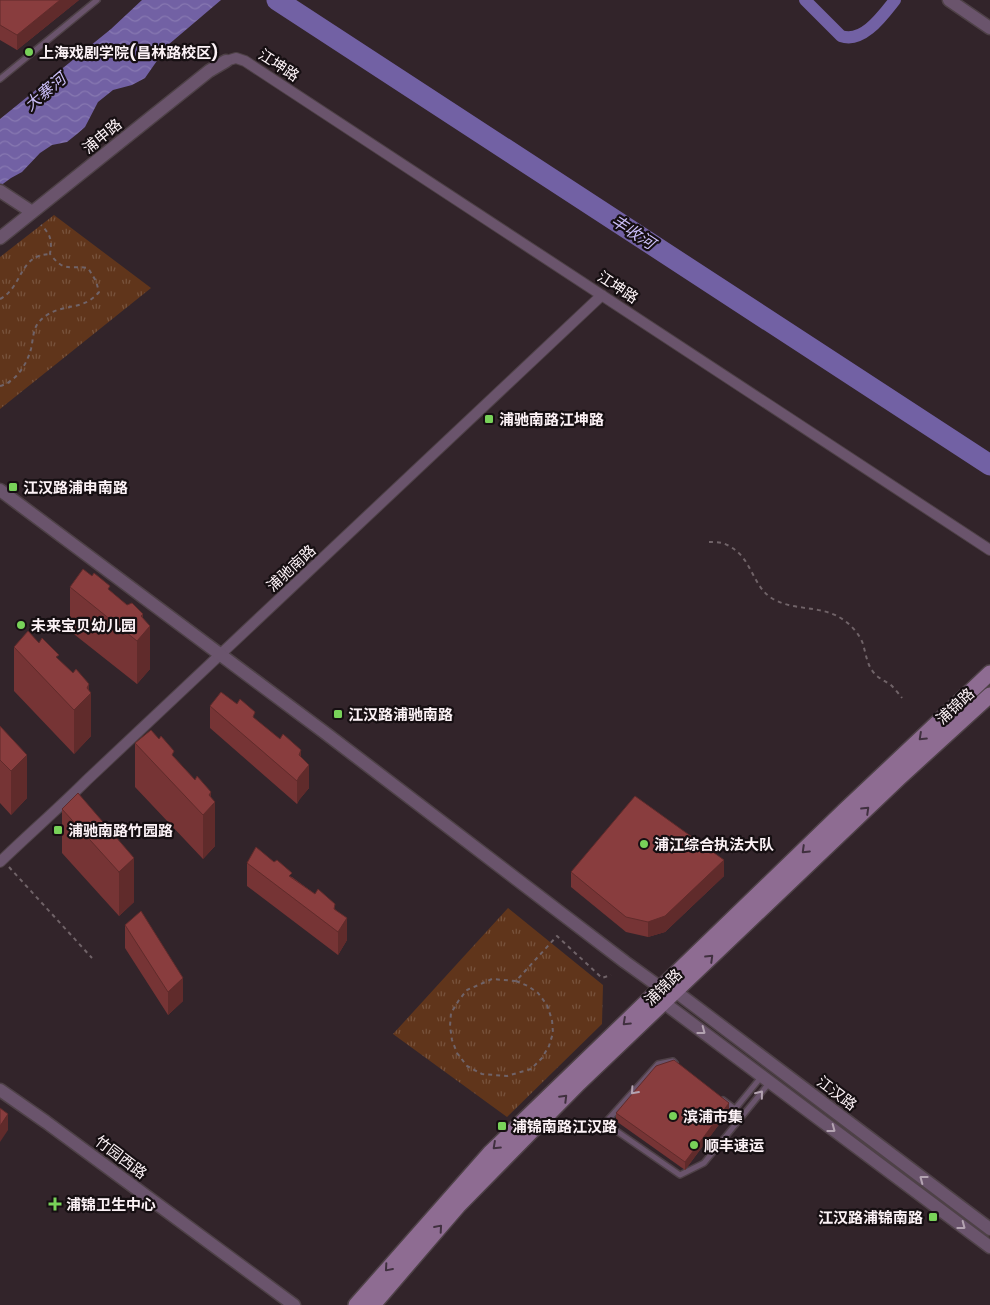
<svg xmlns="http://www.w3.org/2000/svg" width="990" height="1305" font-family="Poppins,'Noto Sans SC',sans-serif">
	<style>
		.park { fill: url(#park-tufts) }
		.water { fill: url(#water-waves) }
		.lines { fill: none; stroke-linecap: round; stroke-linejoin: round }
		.canal { stroke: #7261a4; stroke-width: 12 }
		.river { stroke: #7261a4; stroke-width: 21 }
		.service-casing { stroke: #4e4147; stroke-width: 8 }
		.minor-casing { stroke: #4e4147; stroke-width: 12 }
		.tertiary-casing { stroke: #4e4147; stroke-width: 15 }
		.secondary-casing { stroke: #4e4147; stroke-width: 18 }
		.path { stroke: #706368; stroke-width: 2; stroke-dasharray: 4 4; stroke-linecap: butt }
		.service { stroke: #6a546c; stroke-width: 5 }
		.minor { stroke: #6a546c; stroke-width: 10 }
		.tertiary { stroke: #6a546c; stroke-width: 12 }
		.secondary { stroke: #8e6c92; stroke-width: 15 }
		.wall { fill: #763435 }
		.shaded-wall { fill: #602b2b }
		.building { fill: #893d3e; stroke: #602b2b }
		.oneway { stroke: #40303f }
		.oneway2 { stroke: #b3a3b1 }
		.poi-dot { fill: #78d259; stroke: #160f12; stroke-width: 2 }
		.labels { text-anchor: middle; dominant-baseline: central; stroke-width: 4.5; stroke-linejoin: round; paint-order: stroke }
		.poi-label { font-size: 15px; font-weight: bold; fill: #fcf2f6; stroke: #160f12; text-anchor: start }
		.street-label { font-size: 15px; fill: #fcf2f6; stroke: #160f12 }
		.water-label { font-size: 16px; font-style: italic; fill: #c9bdf7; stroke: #160f12 }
	</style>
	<defs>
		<pattern id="park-tufts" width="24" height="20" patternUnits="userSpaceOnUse" patternTransform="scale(1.25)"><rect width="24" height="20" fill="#60351b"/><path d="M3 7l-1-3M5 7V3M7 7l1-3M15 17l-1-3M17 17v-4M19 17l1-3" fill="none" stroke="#78533d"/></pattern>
		<pattern id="water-waves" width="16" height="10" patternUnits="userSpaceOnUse" patternTransform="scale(1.25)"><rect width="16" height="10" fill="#7261a4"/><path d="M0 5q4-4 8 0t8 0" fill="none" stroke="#8778b1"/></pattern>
	</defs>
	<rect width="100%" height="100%" fill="#32242a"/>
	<path class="park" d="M 54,215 L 151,288 L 0,409 L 0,257 Z
		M 508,908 L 603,985 L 602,1024 L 507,1117 L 393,1034 Z"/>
	<path class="water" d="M 142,0 L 221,0 L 168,45 L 145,78 L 132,85 L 113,90 L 98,102 L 85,127 L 77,134 L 67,142 L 52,145 L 40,153 L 22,172 L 11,178 L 0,186 L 0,119 L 111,29 Z"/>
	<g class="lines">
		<path class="canal" d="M 805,0 L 841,36 C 863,44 883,15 895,0"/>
		<path class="river" d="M 277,0 L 990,465"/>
		<g class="service-casing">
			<path id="service" d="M 0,79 L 97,0
				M 675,1063 L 673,1061 L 658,1064 L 605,1123 L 680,1175 L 704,1163 L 770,1082
				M 723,1100 L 735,1109 L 762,1076"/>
		</g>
		<g class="minor-casing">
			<path id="minor" d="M 226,61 L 236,58 L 245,61 L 990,550
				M 0,862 C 29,834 59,808 87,780 L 602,295"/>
		</g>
		<g class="tertiary-casing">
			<path id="tertiary" d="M 949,0 L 990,28
				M 0,191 L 32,212
				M 0,238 L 209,71 L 226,61
				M 0,490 L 324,732 L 625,962 L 661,988 L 675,991 L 990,1229
				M 662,993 L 663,1002 L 990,1247
				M 0,1090 L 46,1122 L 294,1305"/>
		</g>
		<g class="secondary-casing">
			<path id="secondary" d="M 356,1305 L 490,1153 L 844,811 L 990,673
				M 373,1305 L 458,1206 L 579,1083 L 899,778 L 990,695"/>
		</g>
		<path class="path" d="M 0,299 C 24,286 18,255 50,254
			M 0,386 C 16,382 27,364 31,349 C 33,340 33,330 38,323 C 58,300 81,314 99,292 L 96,281 L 88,268 C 68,265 65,273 50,254 C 52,240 51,235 41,225
			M 709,542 C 715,542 722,542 727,545 C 753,557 751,586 773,599 C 796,612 823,604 845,621 C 852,626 860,635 863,644 C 866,654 867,665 874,673 C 879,679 886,681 892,686 C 895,689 899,694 902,698
			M 9,867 L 92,958
			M 516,981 L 528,986 L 538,993 L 547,1005 L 552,1020 L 553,1033 L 549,1046 L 542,1058 L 531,1069 L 507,1076 L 482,1074 L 467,1066 L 457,1053 L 452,1040 L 450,1026 L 451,1013 L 459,1000 L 467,990 L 492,979 L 516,981 L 557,936 L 602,978 L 611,975"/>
		<use href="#service" class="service"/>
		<use href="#minor" class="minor"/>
		<use href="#tertiary" class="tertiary"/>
		<use href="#secondary" class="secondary"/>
	</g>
	<path class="wall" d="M 0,0 L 79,0 L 17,50 L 0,40 Z
		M 92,576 L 143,618 L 150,669 L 137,684 L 70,631 L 70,587 Z
		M 39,643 L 59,660 L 89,691 L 91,736 L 74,754 L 14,691 L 14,647 Z
		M 237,704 L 301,758 L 309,788 L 299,800 L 297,804 L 210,728 L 210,706 Z
		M 0,726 L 27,798 L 11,815 L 0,803 Z
		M 135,743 L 174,757 L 211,797 L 215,846 L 203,859 L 135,787 Z
		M 78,793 L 134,902 L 119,916 L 62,853 L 62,809 Z
		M 247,863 L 292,877 L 335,909 L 347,940 L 338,955 L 247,886 Z
		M 571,872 L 724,876 L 665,932 L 648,937 L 626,932 L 571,887 Z
		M 125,925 L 183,1001 L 168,1015 L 125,948 Z
		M 729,1111 L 685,1170 L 616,1121 L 616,1113 Z"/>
	<path class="shaded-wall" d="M 60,0 L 79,0 L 17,50 L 17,35 Z
		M 143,614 L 143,634 L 150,626 L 150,669 L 137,684 L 137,641 L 141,616 Z
		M 89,684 L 89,695 L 91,693 L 91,736 L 74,754 L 74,710 Z
		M 301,750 L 301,773 L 309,765 L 309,788 L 299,800 L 297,804 L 297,781 L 299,755 Z
		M 27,755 L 27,798 L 11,815 L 11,771 Z
		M 211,792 L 211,807 L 215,802 L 215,846 L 203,859 L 203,815 L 209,795 Z
		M 134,858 L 134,902 L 119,916 L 119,872 Z
		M 724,860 L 724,876 L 665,932 L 648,937 L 648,922 Z
		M 347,918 L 347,940 L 338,955 L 338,932 Z
		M 183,978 L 183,1001 L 168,1015 L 168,992 Z
		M 729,1103 L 729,1111 L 685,1170 L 685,1162 Z
		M 8,1114 L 8,1130 L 0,1142 L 0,1126 Z"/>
	<path class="building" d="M 0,0 L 60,0 L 17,35 L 0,25 Z
		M 83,569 L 92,576 L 94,573 L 110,586 L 108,589 L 127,605 L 132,603 L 143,614 L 141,616 L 150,626 L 137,641 L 70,587 Z
		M 28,631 L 39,643 L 42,638 L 59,655 L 56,657 L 73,673 L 76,669 L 89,684 L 87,688 L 91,693 L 74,710 L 14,647 Z
		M 221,692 L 237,704 L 240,699 L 255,712 L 253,717 L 280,739 L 283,734 L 301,750 L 299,755 L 309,765 L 299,777 L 297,781 L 210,706 Z
		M 0,726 L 27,755 L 11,771 L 0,760 Z
		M 151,730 L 159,739 L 161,736 L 174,751 L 172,755 L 195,780 L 197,776 L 211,792 L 209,795 L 215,802 L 203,815 L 135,743 Z
		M 78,793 L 134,858 L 119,872 L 62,809 Z
		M 635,796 L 724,860 L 665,916 L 648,922 L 626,917 L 571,872 Z
		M 256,847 L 274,862 L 277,860 L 292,873 L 289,876 L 315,894 L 318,889 L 335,904 L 334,909 L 347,918 L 338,932 L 247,863 Z
		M 141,911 L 183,978 L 168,992 L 125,925 Z
		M 674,1060 L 729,1103 L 685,1162 L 616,1113 L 656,1066 Z
		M 0,1108 L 8,1114 L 0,1126 Z"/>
	<defs><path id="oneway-chevron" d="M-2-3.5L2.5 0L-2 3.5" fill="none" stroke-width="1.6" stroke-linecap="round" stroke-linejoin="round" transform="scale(1.25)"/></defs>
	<g class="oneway">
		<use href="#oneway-chevron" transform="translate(922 737) rotate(137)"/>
		<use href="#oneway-chevron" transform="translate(866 810) rotate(-44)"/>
		<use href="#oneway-chevron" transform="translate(805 850) rotate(136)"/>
		<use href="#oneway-chevron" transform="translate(710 958) rotate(-44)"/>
		<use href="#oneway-chevron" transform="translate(626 1022) rotate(137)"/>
		<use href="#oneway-chevron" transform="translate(564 1098) rotate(-45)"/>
		<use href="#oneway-chevron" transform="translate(496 1146) rotate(137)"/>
		<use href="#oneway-chevron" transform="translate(439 1228) rotate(-49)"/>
		<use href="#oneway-chevron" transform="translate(388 1268) rotate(131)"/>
	</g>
	<g class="oneway2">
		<use href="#oneway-chevron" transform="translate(702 1031) rotate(37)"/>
		<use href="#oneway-chevron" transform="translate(634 1091) rotate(132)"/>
		<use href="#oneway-chevron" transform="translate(760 1094) rotate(-51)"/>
		<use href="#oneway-chevron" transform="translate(832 1129) rotate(37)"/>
		<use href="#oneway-chevron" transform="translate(923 1179) rotate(-143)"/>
		<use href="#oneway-chevron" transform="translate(962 1226) rotate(37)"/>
	</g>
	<g class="poi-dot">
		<circle cx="29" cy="52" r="5"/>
		<rect x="484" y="414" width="10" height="10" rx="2.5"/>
		<rect x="8" y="482" width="10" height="10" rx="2.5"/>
		<circle cx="21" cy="625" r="5"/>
		<rect x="333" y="709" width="10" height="10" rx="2.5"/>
		<rect x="53" y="825" width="10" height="10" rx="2.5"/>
		<circle cx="644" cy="844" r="5"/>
		<circle cx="673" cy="1116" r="5"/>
		<rect x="497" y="1121" width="10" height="10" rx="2.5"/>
		<circle cx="694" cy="1145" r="5"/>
		<path d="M52.5 1196.5h5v5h5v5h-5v5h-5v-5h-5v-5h5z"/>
		<rect x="928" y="1212" width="10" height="10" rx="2.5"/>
	</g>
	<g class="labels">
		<g class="poi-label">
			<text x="39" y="52">上海戏剧学院(昌林路校区)</text>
			<text x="499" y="419">浦驰南路江坤路</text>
			<text x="23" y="487">江汉路浦申南路</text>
			<text x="31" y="625">未来宝贝幼儿园</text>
			<text x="348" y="714">江汉路浦驰南路</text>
			<text x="68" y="830">浦驰南路竹园路</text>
			<text x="654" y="844">浦江综合执法大队</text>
			<text x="683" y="1116">滨浦市集</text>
			<text x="512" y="1126">浦锦南路江汉路</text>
			<text x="704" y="1145">顺丰速运</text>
			<text x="66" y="1204">浦锦卫生中心</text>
			<text x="923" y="1217" text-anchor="end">江汉路浦锦南路</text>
		</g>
		<g class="street-label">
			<text transform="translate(279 65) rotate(33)">江坤路</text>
			<text transform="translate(102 136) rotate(-39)">浦申路</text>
			<text transform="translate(618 287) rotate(33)">江坤路</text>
			<text transform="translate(291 568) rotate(-43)">浦驰南路</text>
			<text transform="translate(955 706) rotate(-43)">浦锦路</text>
			<text transform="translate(663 987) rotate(-44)">浦锦路</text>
			<text transform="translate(837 1093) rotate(37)">江汉路</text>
			<text transform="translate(121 1157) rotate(37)">竹园西路</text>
		</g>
		<g class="water-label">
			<text transform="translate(45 92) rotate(-40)">大寨河</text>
			<text transform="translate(633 232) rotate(33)">丰收河</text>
		</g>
	</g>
</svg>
